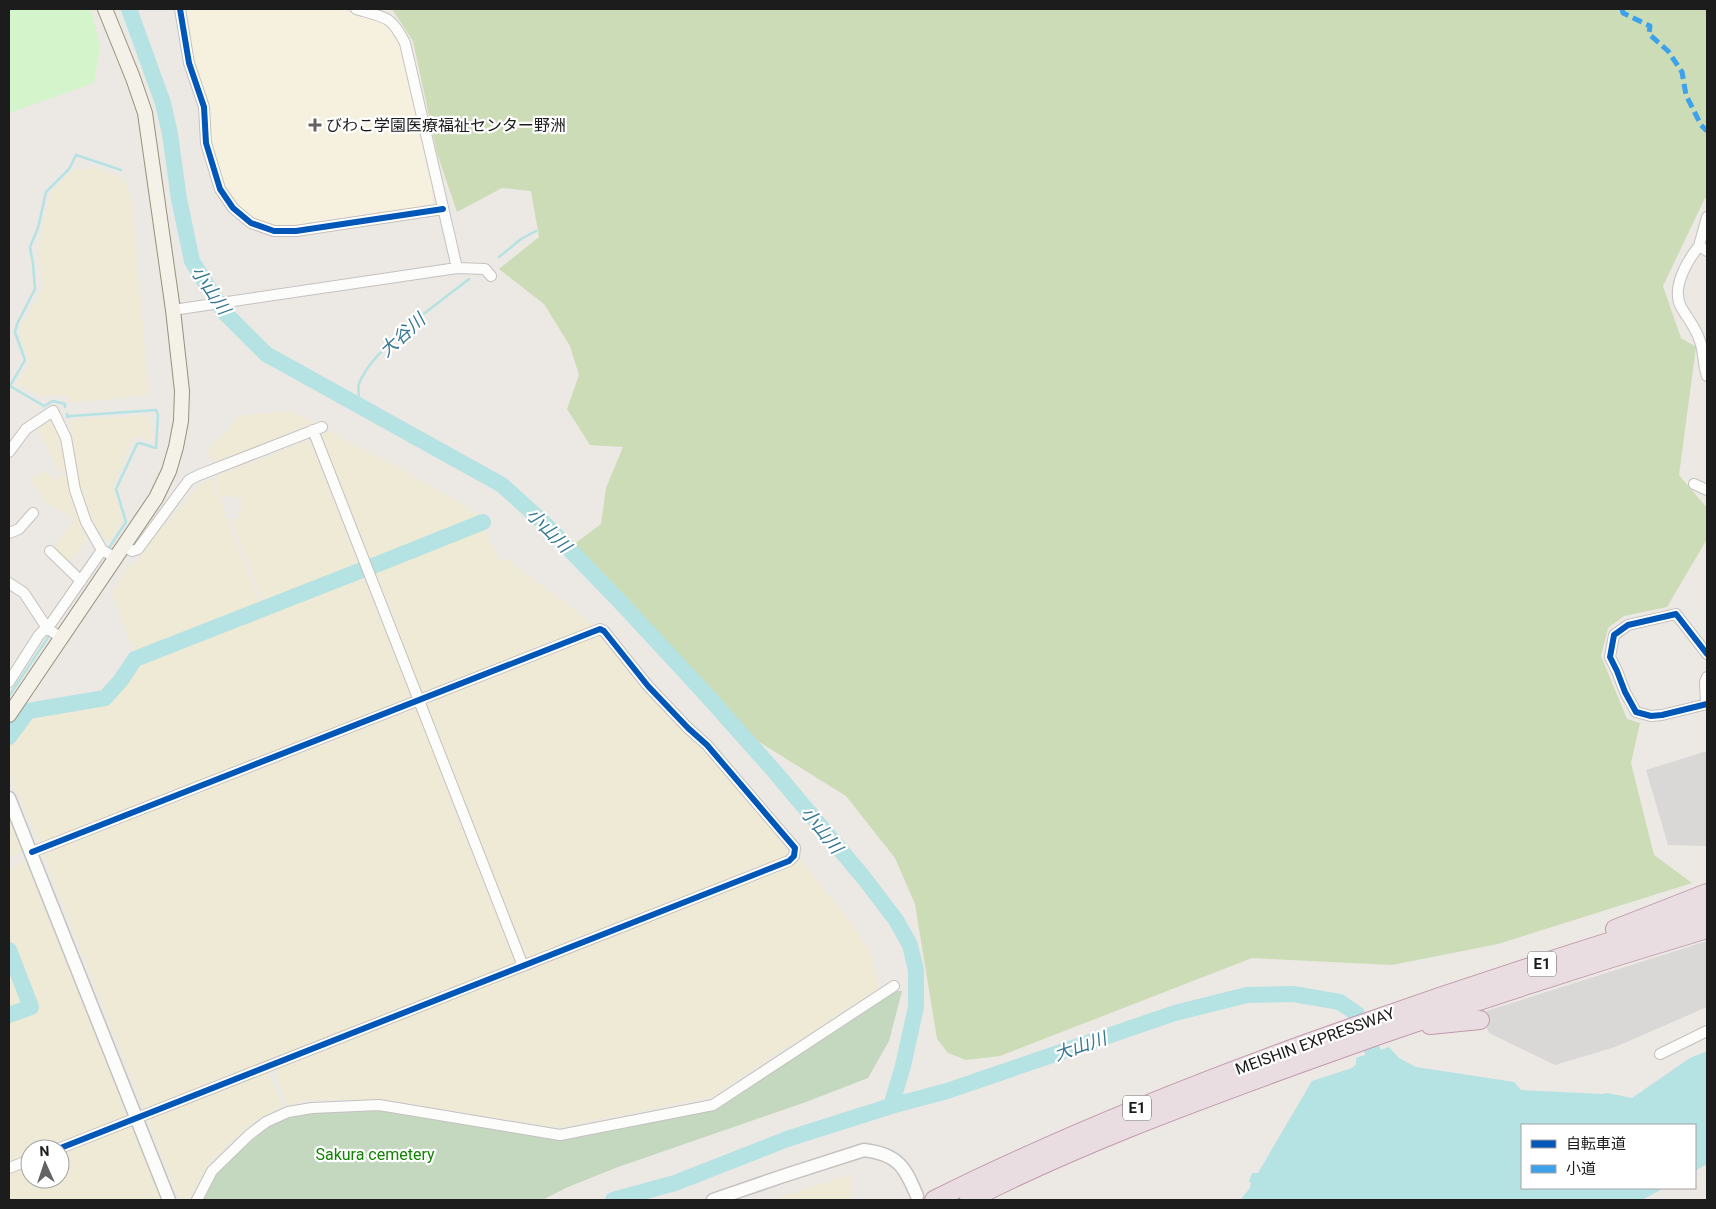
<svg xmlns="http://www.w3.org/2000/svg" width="1716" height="1209" font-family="Roboto,'Noto Sans JP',sans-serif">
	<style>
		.education { fill: #f6f0de }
		.religious { fill: #d9d8d6 }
		.farmland { fill: #eeead6 }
		.forest { fill: #ccdcb7 }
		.cemetery { fill: #c3d8bf }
		.park { fill: #d4f4cc }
		.water { fill: #b5e2e2 }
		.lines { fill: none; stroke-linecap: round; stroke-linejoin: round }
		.stream { stroke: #b5e2e2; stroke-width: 2.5 }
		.river { stroke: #b5e2e2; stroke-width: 16 }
		.minor-casing { stroke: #c4c2c0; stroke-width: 12 }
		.tertiary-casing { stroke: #c4c2c0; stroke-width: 15 }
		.secondary-casing { stroke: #96927c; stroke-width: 16 }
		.motorway-casing { stroke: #c399ae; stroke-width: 20 }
		.minor { stroke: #fcfcfb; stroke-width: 10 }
		.tertiary { stroke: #fcfcfb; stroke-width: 12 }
		.secondary { stroke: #f4f1e8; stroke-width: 14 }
		.motorway { stroke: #eadde1; stroke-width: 18 }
		.quiet { stroke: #3da2ea; stroke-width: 5; stroke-dasharray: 10 5; stroke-linecap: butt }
		.cycleway-casing { stroke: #fff; stroke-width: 9 }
		.cycleway { stroke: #0057b8; stroke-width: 6 }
		.poi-dot { fill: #656362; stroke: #fff; stroke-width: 2 }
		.labels { text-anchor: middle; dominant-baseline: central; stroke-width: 4.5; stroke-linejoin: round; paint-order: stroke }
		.shield { fill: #fff; stroke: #606060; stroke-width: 1 }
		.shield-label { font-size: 15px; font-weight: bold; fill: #1c1c1c }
		.poi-label { font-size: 16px; fill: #1c1c1c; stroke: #fff; text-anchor: start }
		.street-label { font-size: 16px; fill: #1c1c1c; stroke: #fff }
		.park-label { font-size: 16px; fill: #128302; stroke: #fff }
		.water-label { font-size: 18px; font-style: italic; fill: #377893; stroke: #fff }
	</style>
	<rect width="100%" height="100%" fill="#ece8e4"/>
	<path class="education" d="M 185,9 L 346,9 L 348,12 L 379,20 L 391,28 L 400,44 L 432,176 L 433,205 L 274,228 L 240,209 L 225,186 L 212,146 L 208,103 L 193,61 Z"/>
	<path class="religious" d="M 1707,751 L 1707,846 L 1668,845 L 1646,770 Z
		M 1707,941 L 1707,1007 L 1615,1047 L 1555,1065 L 1489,1033 L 1480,1013 Z"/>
	<path class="farmland" d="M 92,166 L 115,175 L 126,182 L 132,199 L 149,395 L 72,403 L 68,396 L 51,394 L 42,397 L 17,384 L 30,362 L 20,337 L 21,326 L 42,291 L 43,283 L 38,251 L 49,198 L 53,189 L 76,168 L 87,171 Z
		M 290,411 L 320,426 L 214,465 L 207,449 L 222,436 L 239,416 Z
		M 150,415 L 153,442 L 139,437 L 132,438 L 113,488 L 123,520 L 109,541 L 102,537 L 89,514 L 80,487 L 77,460 L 69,426 L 72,420 Z
		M 49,418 L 51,418 L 62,440 L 67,470 L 58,470 L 38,428 Z
		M 329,431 L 439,490 L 481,517 L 370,561 L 354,525 L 320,435 Z
		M 310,440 L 359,566 L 264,604 L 231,520 L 240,517 L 242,499 L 226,496 L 221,498 L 215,483 L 218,475 Z
		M 45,471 L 53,480 L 62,476 L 68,476 L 74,504 L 89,536 L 69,563 L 54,548 L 75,519 L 47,504 L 30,479 Z
		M 209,480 L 213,482 L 260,604 L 134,654 L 112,593 L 127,566 L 136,564 L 146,547 L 199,485 Z
		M 483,524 L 500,562 L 509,558 L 514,565 L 566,603 L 595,627 L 427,694 L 422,693 L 374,569 Z
		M 361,573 L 410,690 L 411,699 L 40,845 L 9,775 L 9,742 L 29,713 L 76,708 L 111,700 L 138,662 Z
		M 601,632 L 641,686 L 673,721 L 704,748 L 784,843 L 790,856 L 529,958 L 526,957 L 425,709 L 425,703 Z
		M 417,708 L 516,963 L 144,1110 L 43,854 Z
		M 9,820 L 25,850 L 9,858 Z
		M 801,860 L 851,923 L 865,944 L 873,957 L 879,988 L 711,1097 L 562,1127 L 549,1126 L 378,1100 L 307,1100 L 287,1106 L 274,1069 Z
		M 28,861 L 127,1116 L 44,1149 L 30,1149 L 30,1155 L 9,1163 L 9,1020 L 36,1009 L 9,938 L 9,868 Z
		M 9,958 L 27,1004 L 9,1011 Z
		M 268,1071 L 283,1107 L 258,1119 L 238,1135 L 208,1164 L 189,1200 L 180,1200 L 147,1119 Z
		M 125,1126 L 134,1128 L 162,1200 L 9,1200 L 9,1172 L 30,1164 L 30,1179 L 60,1179 L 60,1152 Z
		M 851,1174 L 851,1200 L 771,1200 Z"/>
	<path class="forest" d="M 392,9 L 1707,9 L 1707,198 L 1705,198 L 1663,286 L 1681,338 L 1696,347 L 1679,475 L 1707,508 L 1707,539 L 1667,607 L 1624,616 L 1608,628 L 1601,656 L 1627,719 L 1640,723 L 1631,763 L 1654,855 L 1692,883 L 1498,944 L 1392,965 L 1252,958 L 1000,1056 L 966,1060 L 948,1053 L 937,1039 L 915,904 L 895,858 L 846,796 L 748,735 L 573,545 L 601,524 L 606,488 L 623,447 L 590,445 L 567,409 L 579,375 L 570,346 L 544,304 L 499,269 L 539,237 L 531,191 L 502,188 L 457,212 L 437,153 L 413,41 Z"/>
	<path class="cemetery" d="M 896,991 L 902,991 L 889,1041 L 868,1078 L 806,1102 L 618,1167 L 568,1187 L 542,1200 L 202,1200 L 216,1173 L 266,1128 L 287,1118 L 309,1112 L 378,1109 L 562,1139 L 715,1108 Z"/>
	<path class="park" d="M 9,9 L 91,9 L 100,47 L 94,83 L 9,113 Z"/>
	<path class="water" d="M 1389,1047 L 1399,1058 L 1416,1067 L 1514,1082 L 1521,1090 L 1602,1094 L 1607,1093 L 1632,1098 L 1690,1058 L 1707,1051 L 1707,1164 L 1695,1171 L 1695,1125 L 1522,1125 L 1522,1188 L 1664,1188 L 1642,1200 L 1240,1200 L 1250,1188 L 1251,1182 L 1249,1182 L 1252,1173 L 1258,1173 L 1312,1081 L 1352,1068 L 1356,1064 L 1356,1058 Z"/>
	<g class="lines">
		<path class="stream" d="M 499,257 L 521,239 L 536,231
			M 65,407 L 65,404 L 53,401 L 44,406 L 10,386 L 25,360 L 15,332 L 17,324 L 35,289 L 33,264 L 30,247 L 38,228 L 46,192 L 69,169 L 76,155 L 121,170
			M 360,407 C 360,400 357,390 359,384 C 371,349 440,302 469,279
			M 67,414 L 67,417 L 71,416 L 156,410 L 158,415 L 156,448 L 140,443 L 137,444 L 116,489 L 126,522 L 107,551
			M 9,696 L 49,636"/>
		<path class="river" d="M 129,9 L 163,103 L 170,134 L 179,199 L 192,261 L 223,311 L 266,354 L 502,485 L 545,524 L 625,607 L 702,690 L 775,772 L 864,878 L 896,920 L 910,945 L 916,970 L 916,1007 L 903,1066 L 891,1106
			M 373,566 L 483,522
			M 9,737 L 28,711 L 105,698 L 121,680 L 135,659 L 362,570
			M 9,950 L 31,1007 L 9,1015
			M 613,1200 L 675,1183 L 787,1139 L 891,1106 L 947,1091 L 1175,1013 L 1247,995 L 1293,994 L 1340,1002 L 1357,1014 L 1373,1052 L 1374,1073"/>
		<g class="minor-casing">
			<path id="minor" d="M 180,9 L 189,63 L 204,107 L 206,143 L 220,189 L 233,208 L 251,223 L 274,231 L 296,231 L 443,209
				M 356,9 C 385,18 390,14 405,43 L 457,268
				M 1699,246 L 1707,217
				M 1707,251 L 1699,246 C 1687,261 1671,288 1681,307 C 1688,319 1696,328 1700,341 C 1704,353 1703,365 1707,376
				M 173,310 L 457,268 L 485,269 L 491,276
				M 313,430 L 523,966
				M 9,452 L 26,429 L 53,411 L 66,438 L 75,490 L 86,522 L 102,550 L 116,558
				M 1694,484 L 1707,490
				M 9,533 L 19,529 L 33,513
				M 124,546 L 132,551 L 138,549 L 189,480 L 199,475 L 322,427
				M 50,551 L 81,581
				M 9,583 L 24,593 L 47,628 L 61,638
				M 1707,654 L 1676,614 L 1628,625 L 1614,635 L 1610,657 L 1617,671 L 1625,692 L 1636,712 L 1651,716 L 1662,715 L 1707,704
				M 9,682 L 39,635 L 52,622 L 102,550
				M 1706,704 L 1705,682 L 1707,677
				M 32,852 L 600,629 L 604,631 L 648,686 L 688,728 L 707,745 L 795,848 L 794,856 L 789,861 L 58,1149
				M 1660,1054 L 1707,1031
				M 9,1168 L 30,1160
				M 197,1200 L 212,1171 L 249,1135 L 266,1122 L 288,1112 L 312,1108 L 379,1105 L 560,1135 L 713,1105 L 894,986"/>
		</g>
		<g class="tertiary-casing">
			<path id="tertiary" d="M 9,798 L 169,1200
				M 713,1200 L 783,1176 L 864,1150 C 898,1154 905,1167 917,1196"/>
		</g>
		<g class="secondary-casing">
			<path id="secondary" d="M 9,715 L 156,498 L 169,471 L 176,447 L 181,421 L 182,391 L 173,310 L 145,113 L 133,78 L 105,9"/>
		</g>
		<g class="motorway-casing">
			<path id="motorway" d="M 1615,929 L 1707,893
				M 1430,1025 L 1480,1020
				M 934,1200 C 1052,1141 1174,1092 1297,1047 C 1432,998 1569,953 1707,912
				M 969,1200 C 1074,1146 1186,1105 1298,1064 C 1433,1015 1569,970 1707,929"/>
		</g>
		<use href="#minor" class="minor"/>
		<use href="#tertiary" class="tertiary"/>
		<use href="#secondary" class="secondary"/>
		<use href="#motorway" class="motorway"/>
		<path class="quiet" d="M 1622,9 L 1623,13 L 1650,26 L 1649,34 L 1668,51 L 1682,72 L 1686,95 L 1701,125 L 1707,131"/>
		<g class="cycleway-casing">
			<path id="cycleway" d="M 180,9 L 189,63 L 204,107 L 206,143 L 220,189 L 233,208 L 251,223 L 274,231 L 296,231 L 443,209
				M 1707,654 L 1676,614 L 1628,625 L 1614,635 L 1610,657 L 1617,671 L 1625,692 L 1636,712 L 1651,716 L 1662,715 L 1707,704
				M 32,852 L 600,629 L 604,631 L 648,686 L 688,728 L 707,745 L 795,848 L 794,856 L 789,861 L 58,1149"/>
		</g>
		<use href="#cycleway" class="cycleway"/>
	</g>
	<path class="poi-dot" d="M312.5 117.5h5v5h5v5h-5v5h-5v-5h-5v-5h5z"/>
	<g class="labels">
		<g class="shield">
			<rect x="1528" y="951.5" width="28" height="25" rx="4"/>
			<rect x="1123" y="1095.5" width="28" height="25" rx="4"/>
		</g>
		<g class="shield-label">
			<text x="1542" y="964">E1</text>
			<text x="1137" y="1108">E1</text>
		</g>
		<g class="poi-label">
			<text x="326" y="125">びわこ学園医療福祉センター野洲</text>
		</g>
		<g class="street-label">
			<text transform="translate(1315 1041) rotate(-20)">MEISHIN EXPRESSWAY</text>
		</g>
		<g class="park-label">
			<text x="375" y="1154">Sakura cemetery</text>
		</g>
		<g class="water-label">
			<text transform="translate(211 290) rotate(56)">小山川</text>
			<text transform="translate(402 335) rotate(-42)">大谷川</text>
			<text transform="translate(549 530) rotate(45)">小山川</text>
			<text transform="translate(822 830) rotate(51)">小山川</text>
			<text transform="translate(1080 1046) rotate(-19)">大山川</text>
		</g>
	</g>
	<rect width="1716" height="1209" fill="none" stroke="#1c1c1c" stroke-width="20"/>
	<rect x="1521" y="1124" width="175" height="65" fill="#ffffff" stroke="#a4a4a4"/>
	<rect x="1531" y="1140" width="25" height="8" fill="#0057b8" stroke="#a4a4a4"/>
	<text x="1566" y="1149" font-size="15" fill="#1c1c1c">自転車道</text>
	<rect x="1531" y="1165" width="25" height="8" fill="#3da2ea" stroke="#a4a4a4"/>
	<text x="1566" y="1174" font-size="15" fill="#1c1c1c">小道</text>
	<g transform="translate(45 1164) rotate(357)"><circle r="24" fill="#ffffff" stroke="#a4a4a4"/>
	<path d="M0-4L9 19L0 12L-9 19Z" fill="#656362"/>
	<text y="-8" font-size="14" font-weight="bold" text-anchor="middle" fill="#1c1c1c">N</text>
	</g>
</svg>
